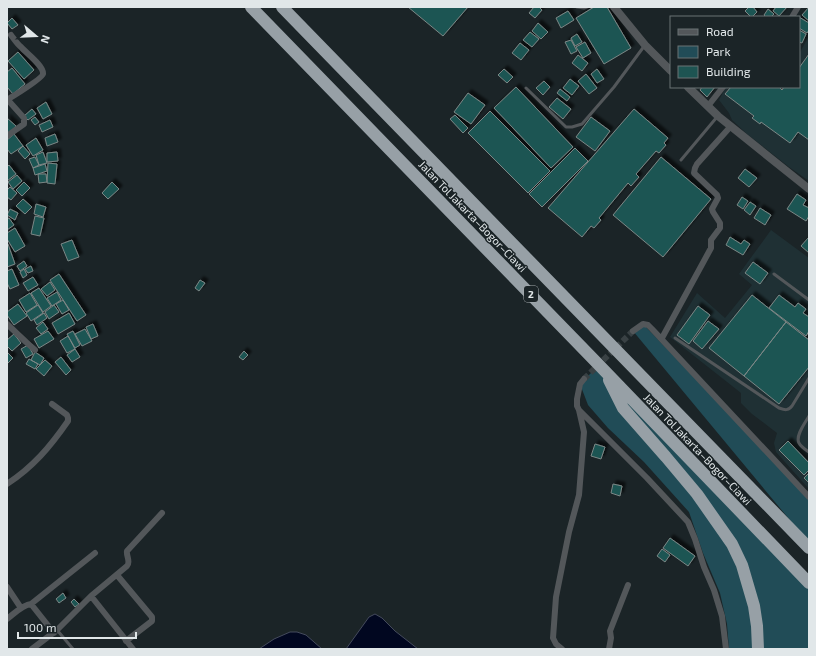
<svg xmlns="http://www.w3.org/2000/svg" width="816" height="656" font-family="'Exo 2',sans-serif">
	<style>
		.built { fill: #1f3034 }
		.green { fill: #214c57 }
		.water { fill: #010720; stroke: #444a5c }
		.building { fill: #1e5452; stroke: #7b8786; filter: url(#shadow) }
		.lines { fill: none; stroke-linecap: round; stroke-linejoin: round }
		.minor-tunnel { stroke: #394144; stroke-width: 6; stroke-dasharray: 6 3; stroke-linecap: butt }
		.service { stroke: #53575a; stroke-width: 3 }
		.minor { stroke: #53575a; stroke-width: 6 }
		.tertiary { stroke: #53575a; stroke-width: 8 }
		.motorway { stroke: #97a0a6; stroke-width: 12 }
		.labels { text-anchor: middle; dominant-baseline: central; stroke-width: 3; stroke-linejoin: round; paint-order: stroke }
		.shield { fill: #1b2427; stroke: #a6acaf; stroke-width: 1 }
		.shield-label { font-size: 10px; font-weight: bold; fill: #e1e7e9 }
		.street-label { font-size: 11px; fill: #e1e7e9; stroke: #1b2427 }
	</style>
	<defs>
		<filter id="shadow"><feDropShadow dx="3.5" dy="-3.5" stdDeviation="1" flood-color="#0009"/></filter>
	</defs>
	<rect width="100%" height="100%" fill="#1b2427"/>
	<path class="built" d="M 809,36 L 809,181 L 789,167 L 747,134 L 732,120 L 729,113 L 719,100 L 726,87 L 799,87 L 799,54 Z
		M 771,230 L 809,258 L 809,489 L 776,452 L 774,443 L 777,433 L 752,414 L 741,403 L 741,393 L 670,337 L 697,293 L 725,318 L 752,285 L 739,274 Z"/>
	<path class="green" d="M 643,324 L 809,497 L 809,543 L 633,331 Z
		M 599,365 L 809,583 L 809,649 L 729,649 L 727,624 L 720,593 L 703,553 L 689,512 L 644,462 L 608,428 L 588,405 L 580,384 Z"/>
	<path class="water" d="M 375,614 L 382,618 L 395,631 L 418,649 L 346,649 L 369,617 Z
		M 290,632 L 297,632 L 306,635 L 322,649 L 259,649 L 274,639 Z"/>
	<path class="building" d="M 408,7 L 468,7 L 443,36 Z
		M 534,7 L 539,7 L 542,10 L 535,18 L 529,13 Z
		M 594,7 L 607,7 L 631,48 L 604,64 L 576,18 Z
		M 749,7 L 753,7 L 757,12 L 752,17 L 751,17 L 745,11 Z
		M 776,7 L 787,7 L 779,16 L 773,11 Z
		M 809,7 L 809,21 L 802,15 Z
		M 768,9 L 774,14 L 771,17 L 766,17 L 764,15 Z
		M 568,11 L 574,20 L 561,28 L 556,18 Z
		M 799,17 L 809,23 L 809,30 L 807,33 L 799,28 Z
		M 12,18 L 18,25 L 12,29 L 7,23 Z
		M 538,23 L 548,32 L 541,39 L 532,31 Z
		M 799,30 L 806,34 L 802,43 L 799,42 Z
		M 530,32 L 539,39 L 532,47 L 523,40 Z
		M 577,34 L 582,42 L 575,46 L 571,38 Z
		M 571,40 L 577,51 L 571,54 L 565,42 Z
		M 585,42 L 591,53 L 583,58 L 576,47 Z
		M 520,43 L 529,50 L 521,60 L 512,53 Z
		M 18,52 L 34,70 L 24,79 L 8,61 Z
		M 809,54 L 809,140 L 798,132 L 790,143 L 761,122 L 760,124 L 752,118 L 754,116 L 725,94 L 731,87 L 779,87 L 782,90 L 784,87 L 799,87 L 799,68 Z
		M 578,55 L 588,63 L 582,71 L 572,63 Z
		M 12,68 L 25,84 L 13,94 L 7,87 L 7,72 Z
		M 504,69 L 513,77 L 507,83 L 498,75 Z
		M 597,69 L 604,79 L 597,83 L 591,74 Z
		M 586,74 L 597,88 L 589,94 L 578,81 Z
		M 570,79 L 579,86 L 572,95 L 563,88 Z
		M 544,81 L 550,87 L 543,95 L 536,88 Z
		M 516,87 L 573,147 L 551,168 L 494,108 Z
		M 702,87 L 715,87 L 707,97 L 700,90 Z
		M 560,89 L 570,97 L 567,101 L 557,93 Z
		M 468,93 L 485,105 L 471,124 L 454,112 Z
		M 557,98 L 571,109 L 563,119 L 549,107 Z
		M 46,102 L 52,114 L 43,119 L 37,108 Z
		M 32,109 L 36,114 L 28,120 L 24,116 Z
		M 634,109 L 668,138 L 664,143 L 666,145 L 659,153 L 656,151 L 636,174 L 639,177 L 631,186 L 628,183 L 599,218 L 601,220 L 594,228 L 591,226 L 582,237 L 548,208 Z
		M 490,111 L 550,171 L 528,193 L 468,133 Z
		M 455,115 L 468,128 L 463,133 L 450,119 Z
		M 35,117 L 39,122 L 35,125 L 31,120 Z
		M 591,117 L 610,131 L 595,151 L 576,137 Z
		M 7,118 L 16,126 L 8,134 L 7,133 Z
		M 50,120 L 53,127 L 42,132 L 39,125 Z
		M 14,134 L 23,146 L 11,154 L 7,149 L 7,140 Z
		M 55,134 L 58,142 L 47,146 L 45,138 Z
		M 36,138 L 43,150 L 33,156 L 26,145 Z
		M 23,146 L 30,154 L 25,159 L 18,151 Z
		M 575,148 L 588,161 L 542,207 L 529,194 Z
		M 43,152 L 47,163 L 39,165 L 36,155 Z
		M 57,152 L 58,161 L 47,162 L 47,153 Z
		M 35,157 L 39,165 L 33,168 L 29,159 Z
		M 661,157 L 711,199 L 663,257 L 613,215 Z
		M 48,163 L 57,164 L 55,184 L 47,183 Z
		M 45,164 L 47,171 L 35,175 L 33,168 Z
		M 9,165 L 16,174 L 7,181 L 7,167 Z
		M 745,169 L 757,178 L 749,187 L 738,178 Z
		M 38,174 L 46,174 L 47,182 L 39,183 Z
		M 17,175 L 22,181 L 13,189 L 8,182 Z
		M 24,182 L 30,188 L 22,196 L 16,190 Z
		M 112,182 L 119,189 L 108,199 L 102,193 Z
		M 10,187 L 17,193 L 11,200 L 7,197 L 7,190 Z
		M 797,194 L 806,200 L 803,205 L 809,208 L 809,216 L 806,221 L 787,209 Z
		M 742,197 L 748,201 L 743,209 L 737,205 Z
		M 23,199 L 32,207 L 25,214 L 16,206 Z
		M 750,202 L 756,206 L 750,215 L 744,210 Z
		M 36,204 L 46,207 L 43,217 L 34,214 Z
		M 760,208 L 771,215 L 765,225 L 754,218 Z
		M 10,209 L 18,213 L 15,220 L 7,215 Z
		M 35,216 L 44,218 L 40,236 L 31,234 Z
		M 9,218 L 14,225 L 7,230 L 7,219 Z
		M 15,228 L 25,246 L 15,252 L 7,239 L 7,233 Z
		M 730,237 L 741,244 L 744,240 L 750,244 L 743,255 L 726,245 Z
		M 808,238 L 809,240 L 809,253 L 801,246 Z
		M 72,240 L 79,257 L 68,261 L 61,244 Z
		M 7,244 L 8,244 L 15,264 L 7,267 Z
		M 24,261 L 27,266 L 20,271 L 17,266 Z
		M 753,262 L 768,273 L 760,284 L 745,273 Z
		M 31,266 L 33,271 L 28,273 L 25,269 Z
		M 12,269 L 19,285 L 10,289 L 7,283 L 7,271 Z
		M 24,269 L 27,275 L 23,278 L 20,272 Z
		M 59,274 L 86,315 L 77,321 L 50,280 Z
		M 33,277 L 38,285 L 28,291 L 23,283 Z
		M 200,280 L 205,283 L 199,291 L 195,288 Z
		M 50,282 L 55,290 L 47,296 L 41,289 Z
		M 39,288 L 51,306 L 43,312 L 31,293 Z
		M 57,292 L 61,300 L 52,306 L 47,298 Z
		M 30,293 L 37,305 L 26,312 L 19,300 Z
		M 752,295 L 786,322 L 744,376 L 709,348 Z
		M 779,295 L 795,307 L 798,303 L 806,309 L 803,313 L 809,317 L 809,331 L 806,336 L 769,308 Z
		M 63,300 L 69,310 L 62,314 L 56,304 Z
		M 18,304 L 27,316 L 14,325 L 7,315 L 7,312 Z
		M 38,305 L 43,313 L 31,321 L 26,313 Z
		M 54,305 L 59,312 L 49,319 L 45,312 Z
		M 698,306 L 710,315 L 689,344 L 677,335 Z
		M 44,313 L 47,318 L 37,325 L 34,320 Z
		M 69,313 L 75,324 L 58,334 L 52,323 Z
		M 708,321 L 719,329 L 702,349 L 693,341 Z
		M 43,322 L 48,329 L 41,334 L 36,328 Z
		M 786,322 L 809,340 L 809,367 L 779,404 L 744,376 Z
		M 93,324 L 98,336 L 91,339 L 86,327 Z
		M 85,329 L 92,341 L 82,346 L 75,334 Z
		M 48,331 L 54,339 L 39,348 L 34,339 Z
		M 73,331 L 80,345 L 75,348 L 67,334 Z
		M 14,334 L 21,343 L 12,351 L 7,346 L 7,340 Z
		M 68,336 L 75,349 L 67,353 L 60,341 Z
		M 28,345 L 33,354 L 26,358 L 21,349 Z
		M 75,349 L 80,357 L 72,362 L 67,355 Z
		M 244,351 L 248,355 L 243,360 L 239,357 Z
		M 7,352 L 13,358 L 7,364 Z
		M 35,352 L 44,358 L 40,365 L 31,360 Z
		M 61,357 L 71,370 L 66,375 L 55,362 Z
		M 29,359 L 38,364 L 35,369 L 26,364 Z
		M 45,360 L 52,366 L 44,376 L 36,369 Z
		M 788,441 L 809,463 L 809,470 L 804,475 L 779,450 Z
		M 595,444 L 605,447 L 601,459 L 591,456 Z
		M 809,473 L 809,483 L 804,478 Z
		M 613,484 L 622,486 L 620,496 L 611,493 Z
		M 670,538 L 695,556 L 688,566 L 663,548 Z
		M 662,549 L 670,555 L 665,562 L 657,556 Z
		M 63,593 L 66,598 L 59,603 L 56,599 Z
		M 74,599 L 79,604 L 75,607 L 71,602 Z"/>
	<g class="lines">
		<path class="minor-tunnel" d="M 584,379 L 633,331"/>
		<path class="service" d="M 577,7 L 584,8 L 587,7
			M 526,88 L 566,127 L 572,127 L 582,124 L 614,87 L 645,45
			M 681,160 L 717,117
			M 774,274 L 809,300
			M 675,338 L 779,408 C 785,410 788,411 792,406 L 809,378
			M 809,416 C 805,423 795,436 799,443 C 801,447 806,450 809,452
			M 57,630 L 73,649"/>
		<path class="minor" d="M 792,17 L 798,7
			M 7,100 C 13,96 42,79 43,74 C 44,66 26,53 21,47 C 17,44 14,39 11,35
			M 708,106 L 723,87
			M 7,136 L 24,124 L 24,118 L 7,99
			M 7,324 L 26,342 L 35,350
			M 633,331 L 643,324 L 648,325 L 652,329 L 809,497
			M 662,338 L 711,248 L 711,240 L 720,228 L 720,223 L 713,212 L 712,209 L 718,198 L 717,195 L 694,173 L 695,168 L 697,164 L 731,126
			M 579,410 L 647,478 L 688,522 L 695,539 L 704,567 L 714,590 L 722,616 L 726,649
			M 7,484 C 33,467 50,447 68,421 L 68,418 L 67,415 L 52,404
			M 117,575 L 152,617 L 152,621 L 126,641
			M 7,587 L 21,608
			M 91,596 L 127,566 C 131,562 126,556 127,551 L 162,513
			M 31,604 L 95,553
			M 7,619 C 14,614 22,605 31,604 L 54,633
			M 32,649 L 57,630 L 91,596 L 133,649
			M 562,649 L 556,644 L 553,638 L 556,597 L 569,532 L 579,495 L 584,432 L 579,410 L 577,406 L 577,399 L 580,384 L 584,379
			M 609,649 L 611,638 L 610,631 L 628,585"/>
		<path class="tertiary" d="M 614,7 L 645,45 L 671,71
			M 688,87 L 718,116 L 809,189"/>
		<path class="motorway" d="M 251,7 L 599,365 L 809,583
			M 282,7 L 809,548
			M 609,380 L 623,408 L 666,457 L 697,494 L 732,544 L 742,565 L 754,606 L 757,626 L 758,649"/>
	</g>
	<g class="labels">
		<rect class="shield" x="524" y="286" width="14" height="16" rx="3"/>
		<g class="shield-label">
			<text x="531" y="294">2</text>
		</g>
		<g class="street-label">
			<text transform="translate(473 216) rotate(46)">Jalan Tol Jakarta–Bogor–Ciawi</text>
			<text transform="translate(698 449) rotate(46)">Jalan Tol Jakarta–Bogor–Ciawi</text>
		</g>
	</g>
	<rect width="816" height="656" fill="none" stroke="#e1e7e9" stroke-width="16"/>
	<rect x="670" y="16" width="130" height="72" fill="#1b2427" stroke="#6a7275"/>
	<rect x="678" y="29" width="20" height="6" fill="#53575a" stroke="#6a7275"/>
	<text x="706" y="36" font-size="12" fill="#e1e7e9">Road</text>
	<rect x="678" y="46" width="20" height="12" fill="#214c57" stroke="#6a7275"/>
	<text x="706" y="56" font-size="12" fill="#e1e7e9">Park</text>
	<rect x="678" y="66" width="20" height="12" fill="#1e5452" stroke="#6a7275"/>
	<text x="706" y="76" font-size="12" fill="#e1e7e9">Building</text>
	<g transform="translate(36 36) rotate(109)" stroke="#1b2427" stroke-width="3" paint-order="stroke">
	<path d="M0-3L7 15L0 10L-7 15Z" fill="#e1e7e9"/>
	<text y="-6" font-size="11" font-weight="bold" text-anchor="middle" fill="#e1e7e9">N</text>
	</g>
	<path d="M18 632v6h118v-6" fill="none" stroke="#e1e7e9" stroke-width="2"/>
	<text x="24" y="632" font-size="12" fill="#e1e7e9" stroke="#1b2427" stroke-width="3" paint-order="stroke">100 m</text>
</svg>
